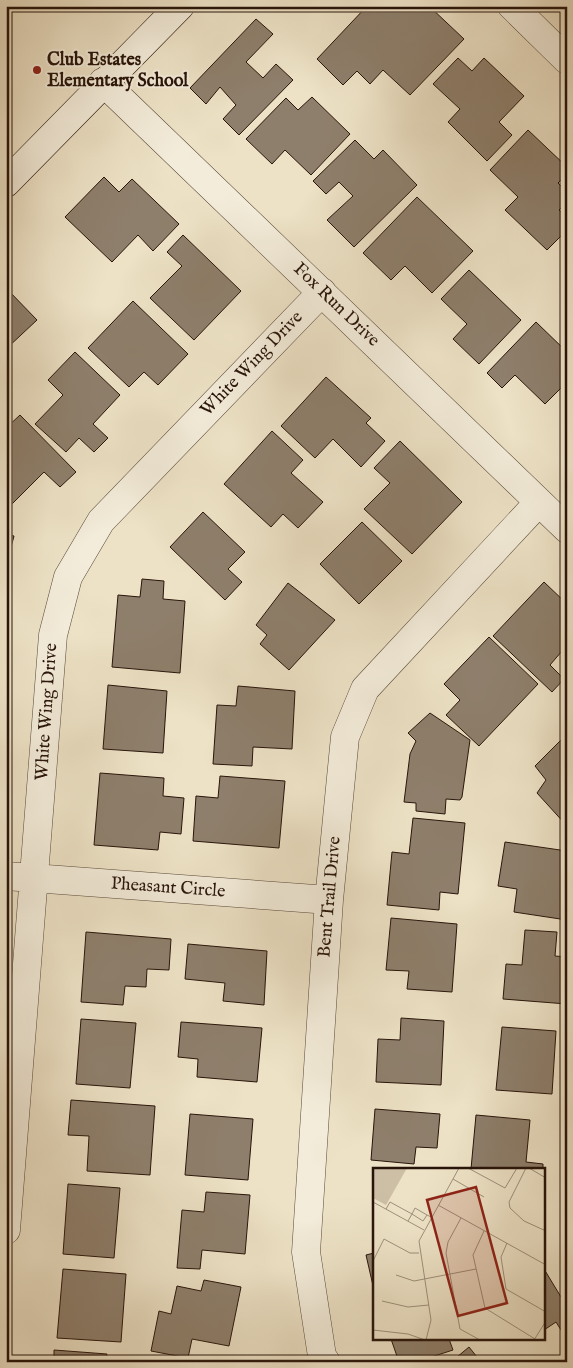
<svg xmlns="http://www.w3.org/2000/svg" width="573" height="1368" font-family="'IM FELL English',serif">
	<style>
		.building { fill: #8e7f6c; stroke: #28140a }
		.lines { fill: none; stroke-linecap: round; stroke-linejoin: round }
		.street-casing { stroke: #594839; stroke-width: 29 }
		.secondary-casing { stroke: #28140a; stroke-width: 29 }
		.street { stroke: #f3ecda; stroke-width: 28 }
		.secondary { stroke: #f3ecda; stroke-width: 28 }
		.poi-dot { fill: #8f2418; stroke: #f3ecda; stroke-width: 2 }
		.labels { text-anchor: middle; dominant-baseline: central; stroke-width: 4; stroke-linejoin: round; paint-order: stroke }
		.poi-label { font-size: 18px; font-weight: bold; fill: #28140a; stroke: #f3ecda; text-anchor: start }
		.street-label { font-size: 18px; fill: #28140a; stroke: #f3ecda }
		.inset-road { fill: none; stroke: #9e907b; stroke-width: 1 }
		.view { fill: #8f2418; fill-opacity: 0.15; stroke: #8f2418; stroke-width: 2.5 }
		.inset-edge { fill: none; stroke: #28140a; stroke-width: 2.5 }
	</style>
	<rect width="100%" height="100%" fill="#ede2c6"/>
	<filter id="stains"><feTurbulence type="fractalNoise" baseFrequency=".004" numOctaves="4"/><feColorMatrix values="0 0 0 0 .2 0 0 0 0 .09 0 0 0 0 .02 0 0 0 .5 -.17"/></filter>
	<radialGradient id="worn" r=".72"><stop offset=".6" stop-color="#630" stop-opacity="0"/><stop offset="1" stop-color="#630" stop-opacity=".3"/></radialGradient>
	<path class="building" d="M 367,6 L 429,6 L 464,39 L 410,95 L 383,70 L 370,84 L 357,71 L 343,85 L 317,59 Z
		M 256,19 L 273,34 L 246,62 L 263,78 L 276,64 L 293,80 L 239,135 L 223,119 L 236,105 L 220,87 L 206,104 L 190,88 Z
		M 458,58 L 472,71 L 484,58 L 524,96 L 499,122 L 512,135 L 487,161 L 448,122 L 460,109 L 433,84 Z
		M 312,97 L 350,134 L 311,175 L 285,150 L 272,164 L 246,139 L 286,98 L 298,110 Z
		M 528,130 L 567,167 L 567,174 L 558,183 L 567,192 L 567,202 L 559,210 L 567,218 L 567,230 L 547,250 L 505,210 L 518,197 L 490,170 Z
		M 355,140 L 374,159 L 383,150 L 417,185 L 354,247 L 327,220 L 353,196 L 339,182 L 326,194 L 313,181 Z
		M 104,177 L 119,192 L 132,179 L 179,224 L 153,251 L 138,235 L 112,262 L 65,217 Z
		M 417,197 L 473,251 L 432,293 L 405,266 L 391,280 L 363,253 Z
		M 183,235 L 241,291 L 194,340 L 150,298 L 182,266 L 167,252 Z
		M 469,270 L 521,320 L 479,364 L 453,339 L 467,324 L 441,299 Z
		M 6,288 L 37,320 L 6,349 Z
		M 133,301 L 188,354 L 158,385 L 144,372 L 129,387 L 88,348 Z
		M 536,322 L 567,352 L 567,382 L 545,404 L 515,375 L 502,388 L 487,373 Z
		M 75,352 L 120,395 L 93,424 L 108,438 L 94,452 L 79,438 L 66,452 L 35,424 L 63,395 L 48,380 Z
		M 326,377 L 371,418 L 366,423 L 385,441 L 361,467 L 333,439 L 315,458 L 281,426 Z
		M 20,415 L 76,472 L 60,487 L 44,472 L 12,504 L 6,498 L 6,428 Z
		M 272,431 L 303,460 L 291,473 L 323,502 L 298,528 L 283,514 L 271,527 L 224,484 Z
		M 400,441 L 462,502 L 412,554 L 364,509 L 390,483 L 374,468 Z
		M 203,512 L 245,552 L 228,569 L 242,582 L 225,600 L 170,547 Z
		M 362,522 L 402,561 L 359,604 L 320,564 Z
		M 6,534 L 14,536 L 6,566 Z
		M 142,579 L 164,581 L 163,599 L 185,601 L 180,673 L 112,667 L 118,595 L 140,597 Z
		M 544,582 L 567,604 L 567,656 L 562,651 L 550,665 L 564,679 L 552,692 L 493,636 Z
		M 288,583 L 335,620 L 289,670 L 260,644 L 267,635 L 256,625 Z
		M 489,637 L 538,684 L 479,746 L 446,715 L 460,700 L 444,684 Z
		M 108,685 L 167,691 L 163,753 L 103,749 Z
		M 238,686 L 295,691 L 292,749 L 253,747 L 252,766 L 213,764 L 217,705 L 236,706 Z
		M 430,713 L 470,740 L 462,797 L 460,800 L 446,799 L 445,814 L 416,811 L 416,803 L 404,802 L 410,754 L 416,741 L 408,733 Z
		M 567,734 L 567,826 L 537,793 L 546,780 L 535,766 Z
		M 100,773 L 164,778 L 163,796 L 184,798 L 181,834 L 160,832 L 158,850 L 94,845 Z
		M 220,776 L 285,781 L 279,848 L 193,841 L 196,796 L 218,798 Z
		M 413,818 L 465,823 L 458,894 L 440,892 L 439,910 L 387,905 L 392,852 L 409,854 Z
		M 505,842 L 567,851 L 567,920 L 514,912 L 517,889 L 498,886 Z
		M 391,918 L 457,924 L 452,992 L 407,989 L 409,971 L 386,970 Z
		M 525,930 L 557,932 L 555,956 L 567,957 L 567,1004 L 503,999 L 506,964 L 522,965 Z
		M 86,932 L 171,939 L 169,970 L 147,969 L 146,987 L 125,986 L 123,1005 L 81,1002 Z
		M 188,944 L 267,951 L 264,1005 L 223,1001 L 225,983 L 185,979 Z
		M 401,1018 L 444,1021 L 441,1085 L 376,1082 L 378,1039 L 400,1040 Z
		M 81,1019 L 136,1023 L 130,1088 L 76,1084 Z
		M 181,1022 L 262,1028 L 257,1082 L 197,1077 L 198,1059 L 178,1057 Z
		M 502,1027 L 556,1031 L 552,1094 L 496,1090 Z
		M 71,1100 L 155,1106 L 150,1175 L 87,1171 L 89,1136 L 68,1135 Z
		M 375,1109 L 440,1114 L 437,1148 L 416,1147 L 414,1164 L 371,1160 Z
		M 190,1114 L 253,1119 L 248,1180 L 185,1175 Z
		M 476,1115 L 530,1120 L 526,1162 L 543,1164 L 543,1169 L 471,1169 Z
		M 68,1184 L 120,1188 L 114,1258 L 63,1254 Z
		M 206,1192 L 250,1195 L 245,1254 L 202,1250 L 200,1269 L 177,1268 L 182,1210 L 204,1212 Z
		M 374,1253 L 374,1290 L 366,1255 Z
		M 63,1269 L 126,1274 L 121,1342 L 57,1338 Z
		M 544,1269 L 561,1297 L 567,1294 L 566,1338 L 556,1322 L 544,1330 Z
		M 204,1280 L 241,1287 L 229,1346 L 192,1339 L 188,1358 L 151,1351 L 159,1311 L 171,1314 L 177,1286 L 201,1291 Z
		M 391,1339 L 449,1339 L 453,1350 L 416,1362 L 399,1362 Z
		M 469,1347 L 481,1362 L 451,1362 Z
		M 54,1350 L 107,1354 L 106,1362 L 54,1362 Z"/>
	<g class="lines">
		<g class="street-casing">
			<path id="street" d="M 512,6 L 567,60
				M 103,82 L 567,529
				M 6,876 L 329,900
				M 6,1230 L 53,635 L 68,577 L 101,521 L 322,292
				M 326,1362 L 322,1356 L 306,1252 L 329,900 L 345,737 L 365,689 L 539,502"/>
		</g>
		<g class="secondary-casing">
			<path id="secondary" d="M 6,183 L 180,6"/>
		</g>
		<use href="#street" class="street"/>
		<use href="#secondary" class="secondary"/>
	</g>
	<circle class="poi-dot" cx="37" cy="70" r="5"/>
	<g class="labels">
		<g class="poi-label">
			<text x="47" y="60">Club Estates<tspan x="47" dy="21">Elementary School</tspan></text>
		</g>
		<g class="street-label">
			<text transform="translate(336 305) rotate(44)">Fox Run Drive</text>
			<text transform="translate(252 364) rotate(-46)">White Wing Drive</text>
			<text transform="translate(47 712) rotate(-86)">White Wing Drive</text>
			<text transform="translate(168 888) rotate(4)">Pheasant Circle</text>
			<text transform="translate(330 897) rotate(-85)">Bent Trail Drive</text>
		</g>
	</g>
	<g transform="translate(373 1168)">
		<rect width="172" height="172" fill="#ede2c6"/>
		<path d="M 0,0 L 34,0 L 13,37 L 0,30 Z" fill="#ccbfa6"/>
		<path class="inset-road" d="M 95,0 L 132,20 L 144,0M 153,0 L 136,34 L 137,40 L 151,53 L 173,63M 156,0 L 173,10M 80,11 L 111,29M 0,34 L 51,62M 65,37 L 173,97M 13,41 L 17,34 L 39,46 L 35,53M 54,47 L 50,53 L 39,46 L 42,40 L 54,47 L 58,49M 88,50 L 75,74 L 73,85 L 87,161 L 107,172M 111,63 L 100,87 L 112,140 L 162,171M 134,75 L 128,89 L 133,121 L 173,144M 0,93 L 11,71 L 37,85 L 46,85M 23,107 L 41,113 L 103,101M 9,133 L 35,139 L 56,137M 0,162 L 35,166 L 52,172M 53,172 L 58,152 L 46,73 L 86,0M 161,172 L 173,153"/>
		<path class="view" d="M 103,19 L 134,135 L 85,148 L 54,32 Z"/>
		<rect width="172" height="172" class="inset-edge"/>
	</g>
	<rect width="573" height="1368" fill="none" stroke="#ede2c6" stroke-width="25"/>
	<rect x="8" y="8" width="558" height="1353" fill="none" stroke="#28140a" stroke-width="2.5"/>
	<rect x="12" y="12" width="548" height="1343" fill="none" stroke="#28140a"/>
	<rect width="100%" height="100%" filter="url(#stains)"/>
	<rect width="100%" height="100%" fill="url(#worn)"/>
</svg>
